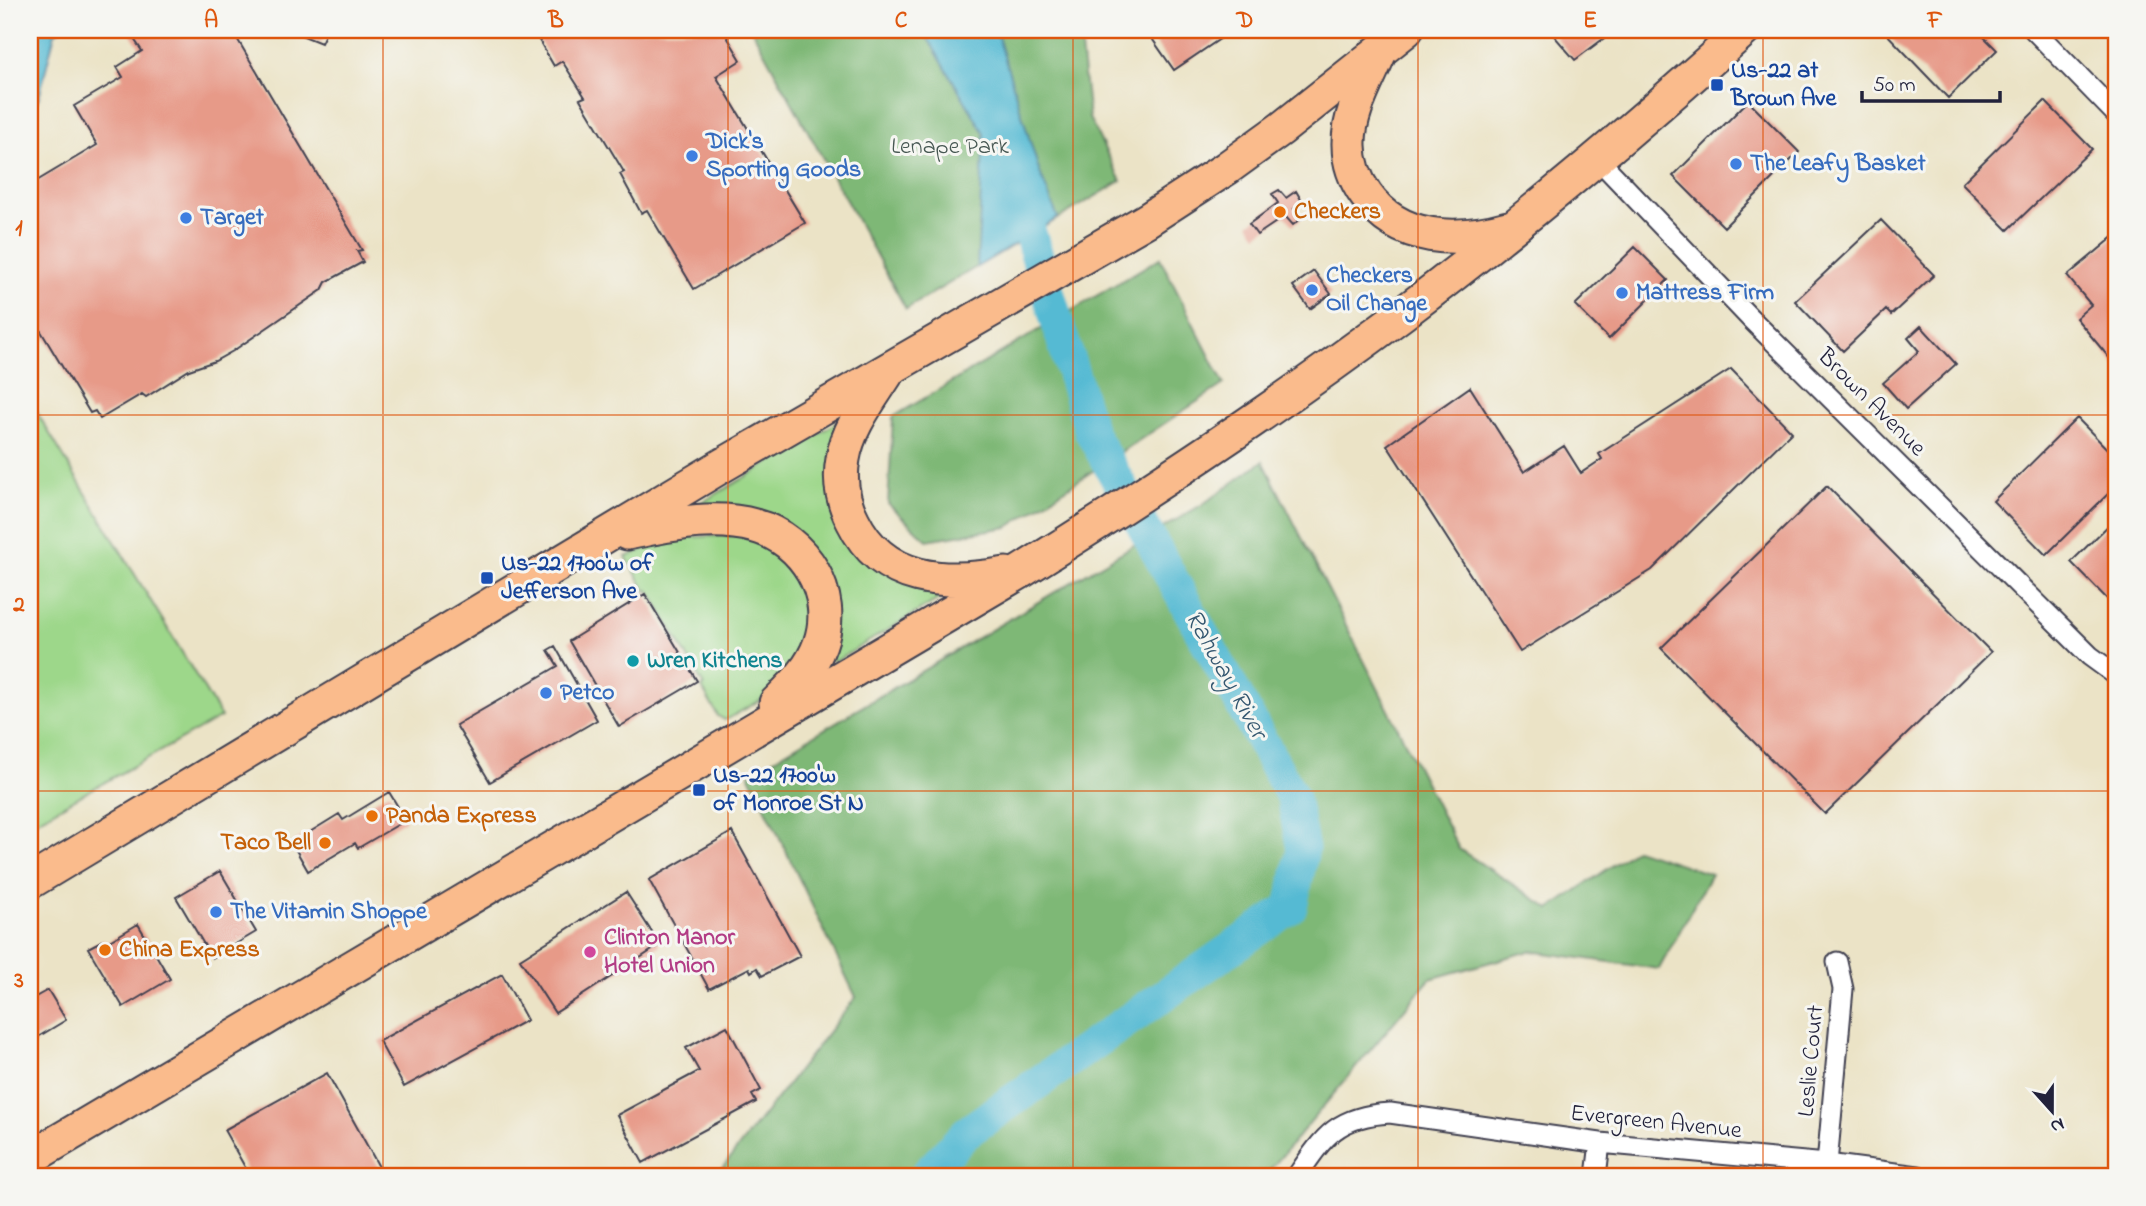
<svg xmlns="http://www.w3.org/2000/svg" width="2146" height="1206" font-family="'Indie Flower',sans-serif">
	<style>
		.green { fill: #9dd78a; stroke: #607c62; stroke-width: 2 }
		.forest { fill: #7eb876; stroke: #506d58; stroke-width: 2 }
		.water { fill: #54bad3; stroke: #3b6e87; stroke-width: 2 }
		.lines { fill: none; stroke-linecap: round; stroke-linejoin: round }
		.river { stroke: #54bad3; stroke-width: 33 }
		.building { fill: #e79a88 }
		.minor-casing { stroke: #403f50; stroke-width: 23 }
		.trunk-casing { stroke: #403f50; stroke-width: 37 }
		.minor { stroke: #fff; stroke-width: 19 }
		.trunk { stroke: #fabb8c; stroke-width: 33 }
		.grid { fill: none; stroke: #de560e; stroke-width: 2; stroke-opacity: 0.55 }
		.transit-dot { fill: #1a4fb4; stroke: #f6f6f2; stroke-width: 2.5 }
		.shop-dot { fill: #3f7fe0; stroke: #f6f6f2; stroke-width: 2.5 }
		.food-dot { fill: #e8710a; stroke: #f6f6f2; stroke-width: 2.5 }
		.culture-dot { fill: #0f9aa8; stroke: #f6f6f2; stroke-width: 2.5 }
		.hotel-dot { fill: #d1479c; stroke: #f6f6f2; stroke-width: 2.5 }
		.labels { text-anchor: middle; dominant-baseline: central; stroke-width: 6; stroke-linejoin: round; paint-order: stroke }
		.transit-label { font-size: 24px; font-weight: bold; fill: #164399; stroke: #f6f6f2; text-anchor: start }
		.shop-label { font-size: 24px; font-weight: bold; fill: #366cbe; stroke: #f6f6f2; text-anchor: start }
		.park-label { font-size: 24px; fill: #475853; stroke: #f6f6f2 }
		.food-label { font-size: 24px; font-weight: bold; fill: #c56008; stroke: #f6f6f2; text-anchor: start }
		.street-label { font-size: 24px; fill: #22223b; stroke: #f6f6f2 }
		.culture-label { font-size: 24px; font-weight: bold; fill: #0d838f; stroke: #f6f6f2; text-anchor: start }
		.hotel-label { font-size: 24px; font-weight: bold; fill: #b23c85; stroke: #f6f6f2; text-anchor: start }
		.water-label { font-size: 26px; font-style: italic; fill: #345770; stroke: #f6f6f2 }
		.neatline { fill: none; stroke: #de560e; stroke-width: 2.5 }
		.grid-label { font-size: 23px; text-anchor: middle; font-weight: bold; fill: #de560e }
	</style>
	<rect width="100%" height="100%" fill="#f6f6f2"/>
	<filter id="ink" filterUnits="userSpaceOnUse"><feTurbulence type="fractalNoise" baseFrequency=".0143" numOctaves="2"/><feDisplacementMap in="SourceGraphic" scale="14" xChannelSelector="R" yChannelSelector="G"/><feConvolveMatrix kernelMatrix="1 2 1 2 8 2 1 2 1" color-interpolation-filters="sRGB"/></filter>
	<filter id="wash" filterUnits="userSpaceOnUse"><feTurbulence type="fractalNoise" baseFrequency=".00686" numOctaves="4" result="noise"/><feDisplacementMap in="SourceGraphic" scale="28" xChannelSelector="R" yChannelSelector="G"/><feGaussianBlur stdDeviation="1.57" result="paint"/><feColorMatrix in="noise" values="0 0 0 0 0 0 0 0 0 0 0 0 0 0 0 0 0 1.4 0 .05"/><feComposite in="paint" operator="in"/></filter>
	<g filter="url(#wash)">
		<rect width="100%" height="100%" fill="#ebe3c6"/>
		<path class="green" d="M 30,401 L 221,717 L 30,824 Z
			M 838,422 L 832,492 L 942,597 L 836,661 L 824,659 L 832,589 L 698,505 Z
			M 747,535 L 799,568 L 814,628 L 779,690 L 725,720 L 718,716 L 702,688 L 704,686 L 649,590 L 646,591 L 626,557 L 642,550 L 645,545 L 660,538 Z"/>
		<path class="forest" d="M 752,30 L 1079,30 L 1089,118 L 1121,181 L 906,309 Z
			M 1160,258 L 1224,384 L 1008,527 L 927,540 L 888,504 L 893,417 Z
			M 1263,461 L 1459,849 L 1550,909 L 1636,849 L 1711,874 L 1659,969 L 1530,951 L 1430,979 L 1265,1176 L 716,1176 L 856,997 L 749,774 L 1203,504 Z"/>
		<path class="water" d="M 30,30 L 59,30 L 55,33 L 39,97 L 30,115 Z
			M 923,30 L 996,30 L 1039,170 L 1058,218 L 977,267 L 984,133 Z"/>
		<g class="lines">
			<path class="river" d="M 925,1176 L 967,1132 L 1291,907 L 1303,849 L 1293,798 L 1091,432 L 1017,191"/>
		</g>
		<g id="blocks">
			<path class="building" d="M 128,30 L 232,30 L 362,250 L 357,251 L 363,262 L 326,282 L 322,290 L 233,351 L 215,361 L 189,370 L 146,397 L 142,394 L 100,419 L 95,411 L 90,413 L 30,313 L 30,185 L 97,145 L 74,106 L 123,77 L 117,67 L 142,51 Z
				M 300,30 L 327,30 L 321,43 L 301,35 Z
				M 533,30 L 723,30 L 741,60 L 716,76 L 805,223 L 694,289 L 647,210 L 641,213 L 620,174 L 624,172 L 580,99 L 585,97 L 562,61 L 554,66 Z
				M 1146,30 L 1233,30 L 1174,70 Z
				M 1554,30 L 1615,30 L 1575,60 L 1555,37 L 1558,35 Z
				M 1883,30 L 1977,30 L 1997,50 L 1948,98 Z
				M 1748,101 L 1799,152 L 1724,227 L 1673,176 Z
				M 2045,101 L 2092,149 L 2008,230 L 1962,183 Z
				M 1279,190 L 1286,198 L 1296,191 L 1303,203 L 1294,209 L 1301,219 L 1293,225 L 1285,216 L 1257,235 L 1249,224 L 1278,203 L 1272,194 Z
				M 1881,220 L 1934,275 L 1891,315 L 1886,310 L 1843,351 L 1795,301 Z
				M 2116,235 L 2116,366 L 2076,318 L 2091,305 L 2067,276 Z
				M 1635,247 L 1668,280 L 1609,339 L 1575,305 Z
				M 1314,271 L 1331,294 L 1310,309 L 1293,286 Z
				M 1921,326 L 1956,364 L 1906,409 L 1883,383 L 1919,351 L 1908,338 Z
				M 1731,369 L 1792,432 L 1652,570 L 1520,652 L 1387,445 L 1470,387 L 1524,472 L 1564,446 L 1581,473 L 1602,459 L 1599,454 Z
				M 2077,418 L 2116,458 L 2116,486 L 2046,555 L 1993,501 Z
				M 1827,486 L 1991,652 L 1825,814 L 1661,648 Z
				M 2116,518 L 2116,608 L 2071,562 Z
				M 645,594 L 697,681 L 619,727 L 569,641 Z
				M 555,646 L 597,720 L 490,782 L 456,725 L 558,666 L 548,650 Z
				M 389,792 L 406,820 L 358,848 L 355,843 L 308,871 L 292,843 L 339,814 L 343,820 Z
				M 732,832 L 800,956 L 762,976 L 757,968 L 751,972 L 749,968 L 709,989 L 649,880 Z
				M 220,871 L 256,932 L 212,958 L 176,897 Z
				M 626,892 L 660,945 L 555,1013 L 520,959 Z
				M 138,924 L 170,979 L 123,1007 L 88,948 L 103,940 L 106,943 Z
				M 502,974 L 527,1020 L 404,1087 L 379,1041 Z
				M 48,990 L 66,1020 L 33,1040 L 36,1044 L 30,1048 L 30,1000 Z
				M 727,1026 L 761,1090 L 752,1095 L 756,1102 L 643,1163 L 617,1115 L 699,1071 L 686,1048 Z
				M 327,1073 L 384,1176 L 250,1176 L 224,1130 Z"/>
		</g>
	</g>
	<g filter="url(#ink)">
		<use href="#blocks" fill-opacity="0" stroke="#403f50" stroke-width="2"/>
		<g class="lines">
			<g class="minor-casing">
				<path id="minor" d="M 2034,30 L 2116,114
					M 1597,158 L 1750,318 L 2090,656 L 2116,675
					M 1827,1164 L 1843,989 L 1837,962
					M 1297,1176 C 1324,1136 1337,1116 1390,1113 L 1600,1143 L 1827,1164 L 1918,1176
					M 1596,1176 L 1600,1143"/>
			</g>
			<g class="trunk-casing">
				<path id="trunk" d="M 1379,54 C 1367,82 1348,114 1349,145 C 1349,163 1356,181 1366,195 C 1399,242 1458,242 1508,228
					M 887,373 C 870,400 848,427 843,459 C 839,480 843,502 853,521 C 883,583 946,585 1006,574
					M 627,533 C 669,525 713,514 755,526 C 804,539 838,594 820,644 C 811,669 794,685 776,703
					M 30,882 L 723,465 L 1147,220 L 1227,168 L 1281,129 L 1406,30
					M 30,1158 L 1020,572 C 1150,491 1279,406 1402,314 C 1520,225 1634,129 1744,30"/>
			</g>
			<use href="#minor" class="minor"/>
			<use href="#trunk" class="trunk"/>
		</g>
	</g>
	<path class="grid" d="M 383,30 L 383,1176M 728,30 L 728,1176M 1073,30 L 1073,1176M 1418,30 L 1418,1176M 1763,30 L 1763,1176M 30,415 L 2116,415M 30,791 L 2116,791"/>
	<g class="transit-dot">
		<rect x="1710" y="78" width="14" height="14" rx="3.5"/>
		<rect x="480" y="571" width="14" height="14" rx="3.5"/>
		<rect x="692" y="783" width="14" height="14" rx="3.5"/>
	</g>
	<g class="shop-dot">
		<circle cx="692" cy="156" r="7"/>
		<circle cx="1736" cy="164" r="7"/>
		<circle cx="186" cy="218" r="7"/>
		<circle cx="1312" cy="290" r="7"/>
		<circle cx="1622" cy="293" r="7"/>
		<circle cx="546" cy="693" r="7"/>
		<circle cx="216" cy="912" r="7"/>
	</g>
	<g class="food-dot">
		<circle cx="1280" cy="212" r="7"/>
		<circle cx="372" cy="816" r="7"/>
		<circle cx="325" cy="843" r="7"/>
		<circle cx="105" cy="950" r="7"/>
	</g>
	<circle class="culture-dot" cx="633" cy="661" r="7"/>
	<circle class="hotel-dot" cx="590" cy="952" r="7"/>
	<g class="labels">
		<g class="transit-label">
			<text x="1731" y="71">Us-22 at<tspan x="1731" dy="28">Brown Ave</tspan></text>
			<text x="501" y="564">Us-22 1700'w of<tspan x="501" dy="28">Jefferson Ave</tspan></text>
			<text x="713" y="776">Us-22 1700'w<tspan x="713" dy="28">of Monroe St N</tspan></text>
		</g>
		<g class="shop-label">
			<text x="706" y="142">Dick's<tspan x="706" dy="28">Sporting Goods</tspan></text>
			<text x="1750" y="164">The Leafy Basket</text>
			<text x="200" y="218">Target</text>
			<text x="1326" y="276">Checkers<tspan x="1326" dy="28">Oil Change</tspan></text>
			<text x="1636" y="293">Mattress Firm</text>
			<text x="560" y="693">Petco</text>
			<text x="230" y="912">The Vitamin Shoppe</text>
		</g>
		<g class="park-label">
			<text x="950" y="147">Lenape Park</text>
		</g>
		<g class="food-label">
			<text x="1294" y="212">Checkers</text>
			<text x="386" y="816">Panda Express</text>
			<text x="311" y="843" text-anchor="end">Taco Bell</text>
			<text x="119" y="950">China Express</text>
		</g>
		<g class="street-label">
			<text transform="translate(1871 403) rotate(45)">Brown Avenue</text>
			<text transform="translate(1812 1061) rotate(-85)">Leslie Court</text>
			<text transform="translate(1656 1123) rotate(6)">Evergreen Avenue</text>
		</g>
		<g class="culture-label">
			<text x="647" y="661">Wren Kitchens</text>
		</g>
		<g class="hotel-label">
			<text x="604" y="938">Clinton Manor<tspan x="604" dy="28">Hotel Union</tspan></text>
		</g>
		<g class="water-label">
			<text transform="translate(1225 675) rotate(61)">Rahway River</text>
		</g>
	</g>
	<rect width="2146" height="1206" fill="none" stroke="#f6f6f2" stroke-width="77"/>
	<g transform="translate(2052 1111) rotate(159)" stroke="#f6f6f2" stroke-width="5" paint-order="stroke">
	<path d="M0-5L12 26L0 18L-12 26Z" fill="#22223b"/>
	<text y="-10" font-size="19" font-weight="bold" text-anchor="middle" fill="#22223b">N</text>
	</g>
	<path d="M1862 91v10h138v-10" fill="none" stroke="#22223b" stroke-width="3.5"/>
	<text x="1873" y="91" font-size="21" fill="#22223b" stroke="#f6f6f2" stroke-width="5" paint-order="stroke">50 m</text>
	<rect x="38" y="38" width="2070" height="1130" class="neatline"/>
	<g class="grid-label">
		<text x="211" y="27">A</text>
		<text x="556" y="27">B</text>
		<text x="901" y="27">C</text>
		<text x="1245" y="27">D</text>
		<text x="1590" y="27">E</text>
		<text x="1935" y="27">F</text>
		<text x="19" y="235">1</text>
		<text x="19" y="611">2</text>
		<text x="19" y="987">3</text>
	</g>
</svg>
